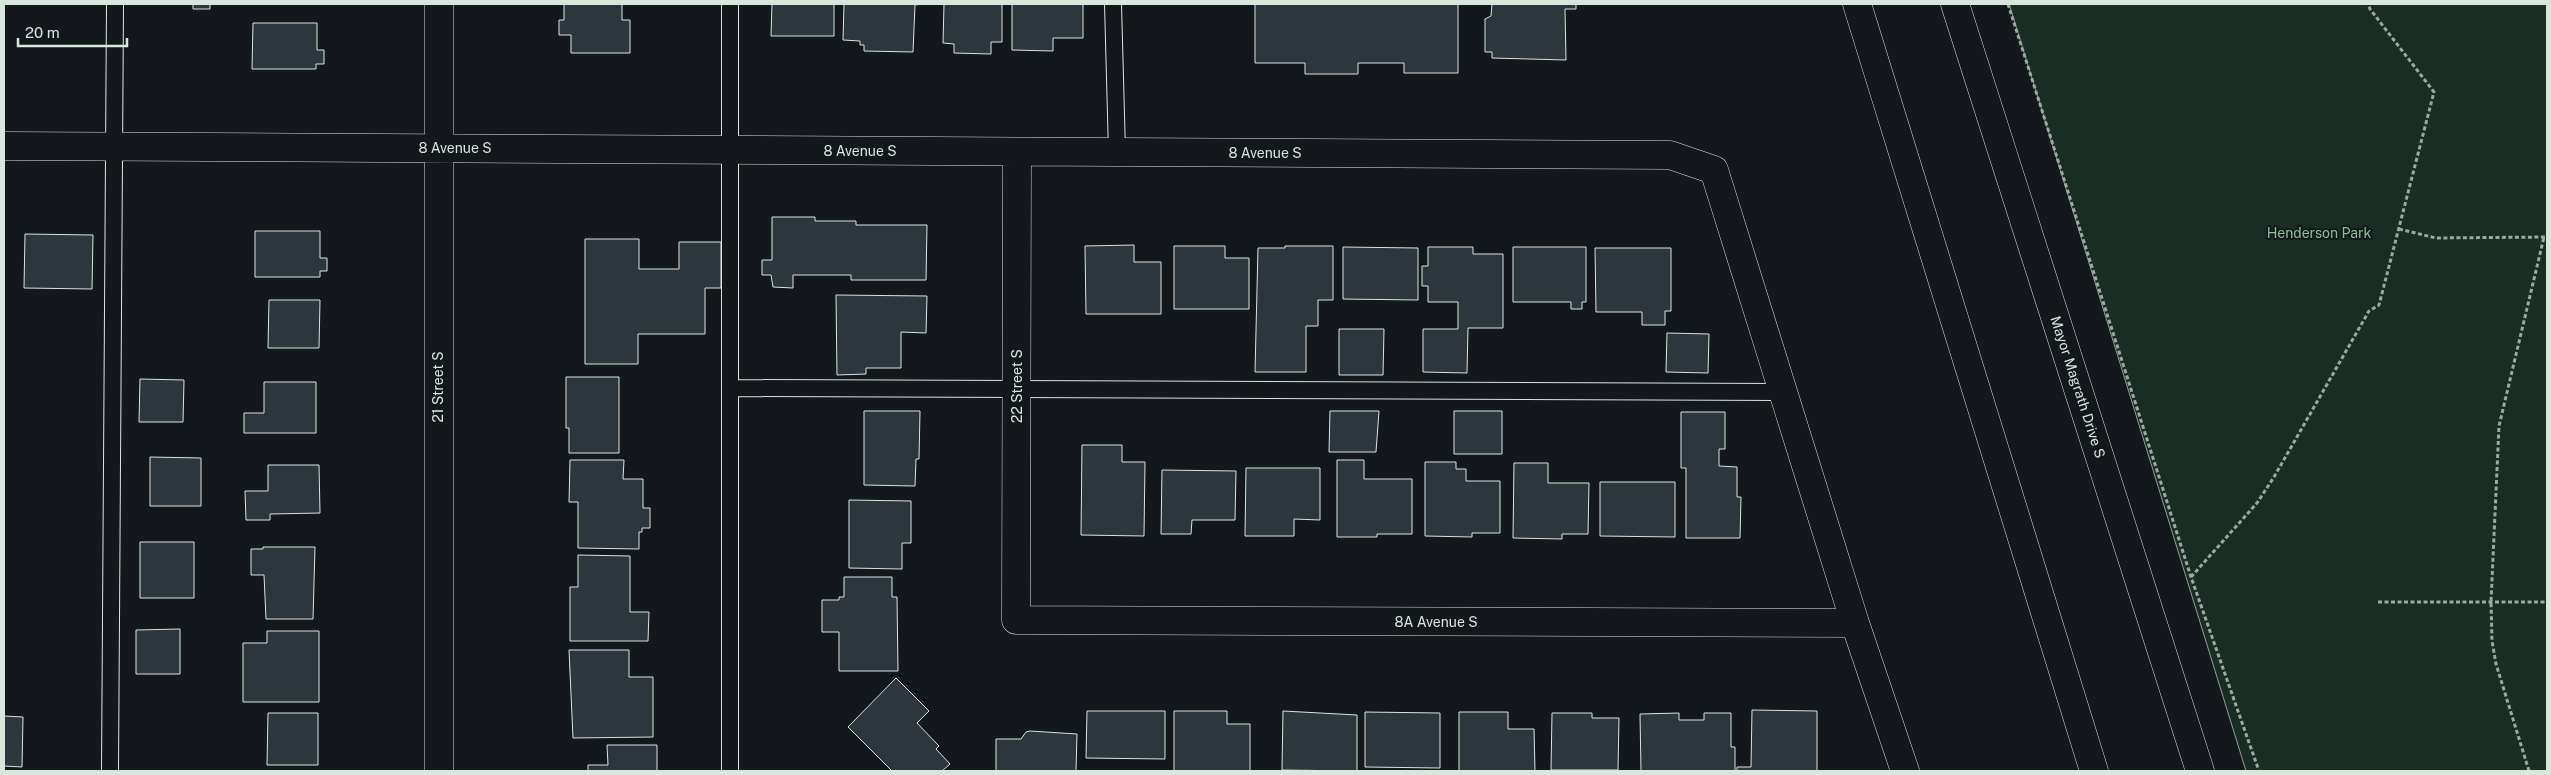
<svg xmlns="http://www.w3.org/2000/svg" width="2551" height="775" font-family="'Public Sans',sans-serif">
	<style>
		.green { fill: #1a2d24; stroke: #939e99 }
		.building { fill: #2c363c; stroke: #d8e6dc }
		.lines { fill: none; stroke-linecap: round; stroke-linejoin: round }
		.lane-casing { stroke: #d8e6dc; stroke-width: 18 }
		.street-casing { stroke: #d8e6dc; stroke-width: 29 }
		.primary-casing { stroke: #d8e6dc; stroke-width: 29 }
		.path { stroke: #9da8a2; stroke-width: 3; stroke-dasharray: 4 2.5; stroke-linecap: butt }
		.lane { stroke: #14181c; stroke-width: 16 }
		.street { stroke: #14181c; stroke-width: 28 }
		.primary { stroke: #14181c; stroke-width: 28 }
		.labels { text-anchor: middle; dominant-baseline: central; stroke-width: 4; stroke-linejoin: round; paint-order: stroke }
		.street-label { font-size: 14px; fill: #d8e6dc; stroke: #14181c }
		.park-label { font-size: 14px; fill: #8ac095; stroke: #14181c }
	</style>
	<rect width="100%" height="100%" fill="#14181c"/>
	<path class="green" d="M 2009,4 L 2547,4 L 2547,771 L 2246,771 Z"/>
	<path class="building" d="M 193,4 L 210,4 L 210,9 L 193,9 Z
		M 564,4 L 622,4 L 622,20 L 630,20 L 630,53 L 571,53 L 571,35 L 559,35 L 559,20 L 564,20 Z
		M 772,4 L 834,4 L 834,36 L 771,36 Z
		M 844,4 L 924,4 L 915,5 L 913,52 L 864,51 L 864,45 L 860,45 L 860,41 L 843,40 Z
		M 944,4 L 1002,4 L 1002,42 L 991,42 L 991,54 L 954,53 L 954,44 L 943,43 Z
		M 1012,4 L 1083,4 L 1083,38 L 1053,38 L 1053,51 L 1012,50 Z
		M 1255,4 L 1458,4 L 1458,73 L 1404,73 L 1404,63 L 1358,63 L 1358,74 L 1305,74 L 1305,63 L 1255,63 Z
		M 1492,4 L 1576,4 L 1576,9 L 1565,9 L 1566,60 L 1492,58 L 1492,52 L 1485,52 L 1485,19 L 1491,16 Z
		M 253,23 L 317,23 L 317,50 L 324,50 L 324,64 L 316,64 L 316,69 L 252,69 Z
		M 772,217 L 815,217 L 815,221 L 856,221 L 856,225 L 927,225 L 926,280 L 851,280 L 851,275 L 793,275 L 793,288 L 773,287 L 771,275 L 762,275 L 762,260 L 772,260 Z
		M 255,231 L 320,231 L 320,258 L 327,258 L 327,271 L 320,271 L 320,277 L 255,277 Z
		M 25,234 L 93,235 L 92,289 L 24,288 Z
		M 585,239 L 639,239 L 639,269 L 679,269 L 679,242 L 721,242 L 721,288 L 705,288 L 705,334 L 638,334 L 638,364 L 585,364 Z
		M 1134,245 L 1134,262 L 1161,262 L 1161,314 L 1086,314 L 1085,246 Z
		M 1174,246 L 1225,246 L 1225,258 L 1249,258 L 1249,309 L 1174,309 Z
		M 1285,246 L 1333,246 L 1333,300 L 1318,300 L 1318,326 L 1306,326 L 1306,372 L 1255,372 L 1258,248 L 1285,248 Z
		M 1343,247 L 1418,248 L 1418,300 L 1343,299 Z
		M 1428,247 L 1473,247 L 1473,254 L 1503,254 L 1503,328 L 1468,328 L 1467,373 L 1423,372 L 1423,329 L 1458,329 L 1458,302 L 1428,302 L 1428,286 L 1422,286 L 1422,266 L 1428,266 Z
		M 1513,247 L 1586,247 L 1586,302 L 1582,302 L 1582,309 L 1571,309 L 1571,302 L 1513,302 Z
		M 1595,248 L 1671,248 L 1671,311 L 1665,311 L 1665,325 L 1642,325 L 1642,312 L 1596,312 Z
		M 836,295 L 927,296 L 926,333 L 901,332 L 901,368 L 866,368 L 866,374 L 837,375 Z
		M 269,300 L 320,300 L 319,348 L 268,348 Z
		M 1339,329 L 1384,329 L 1383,375 L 1339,375 Z
		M 1667,333 L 1709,334 L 1708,373 L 1666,372 Z
		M 566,377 L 619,377 L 619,453 L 569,453 L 569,428 L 566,428 Z
		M 140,379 L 184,380 L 183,422 L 139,422 Z
		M 264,382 L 316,382 L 316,433 L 244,433 L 244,413 L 264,413 Z
		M 864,411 L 920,411 L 919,459 L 916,459 L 915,486 L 864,485 Z
		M 1330,411 L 1379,411 L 1376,452 L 1329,452 Z
		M 1454,411 L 1502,411 L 1502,454 L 1454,454 Z
		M 1681,412 L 1725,412 L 1725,449 L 1719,449 L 1719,466 L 1737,467 L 1737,497 L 1741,497 L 1740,538 L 1686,538 L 1686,468 L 1681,468 Z
		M 1082,445 L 1122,445 L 1122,462 L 1145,462 L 1144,536 L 1081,535 Z
		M 150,457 L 201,458 L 201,506 L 150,506 Z
		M 570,460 L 624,460 L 623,479 L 643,479 L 643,508 L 650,508 L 650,528 L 642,528 L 642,532 L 639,532 L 639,549 L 578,548 L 578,502 L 569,502 Z
		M 1337,460 L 1364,460 L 1364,479 L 1412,479 L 1412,534 L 1377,534 L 1377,537 L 1337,537 Z
		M 1425,462 L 1456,462 L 1456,469 L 1466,469 L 1466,481 L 1500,481 L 1500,533 L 1472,533 L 1472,537 L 1425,536 Z
		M 1514,463 L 1548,463 L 1548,483 L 1589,483 L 1588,534 L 1562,534 L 1562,539 L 1513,538 Z
		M 268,465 L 319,465 L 320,513 L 270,514 L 270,520 L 246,520 L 245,491 L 268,491 Z
		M 1246,468 L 1320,468 L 1320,520 L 1294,519 L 1294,536 L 1245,536 Z
		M 1162,470 L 1236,471 L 1235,520 L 1192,520 L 1191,534 L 1161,534 Z
		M 1600,482 L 1675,482 L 1675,537 L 1600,536 Z
		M 849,500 L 911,501 L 911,543 L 902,543 L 902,569 L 849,568 Z
		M 140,542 L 194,542 L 194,598 L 140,598 Z
		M 263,547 L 315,547 L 313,619 L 266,619 L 264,575 L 251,575 L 251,549 L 263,549 Z
		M 578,555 L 630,556 L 630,612 L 649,612 L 648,641 L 570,641 L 570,587 L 578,587 Z
		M 844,577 L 892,577 L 892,597 L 897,597 L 898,671 L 839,671 L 839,632 L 822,632 L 822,600 L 839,600 L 839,597 L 844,597 Z
		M 180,629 L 180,674 L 136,674 L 136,630 Z
		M 267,631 L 319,631 L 319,702 L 243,702 L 243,643 L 267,643 Z
		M 569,650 L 629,650 L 629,677 L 653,677 L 653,737 L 573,738 Z
		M 896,678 L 929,711 L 917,723 L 939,746 L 936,749 L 950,764 L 942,771 L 892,771 L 848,727 Z
		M 1752,710 L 1817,711 L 1817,771 L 1737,771 L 1737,767 L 1751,767 Z
		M 1087,711 L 1165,711 L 1165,759 L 1086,758 Z
		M 1174,711 L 1227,711 L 1227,724 L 1250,724 L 1250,771 L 1174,771 Z
		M 1283,711 L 1357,715 L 1357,771 L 1282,770 Z
		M 1365,712 L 1440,713 L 1440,768 L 1365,767 Z
		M 1459,712 L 1508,712 L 1508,729 L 1534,729 L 1535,771 L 1459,771 Z
		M 268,713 L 318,713 L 318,765 L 267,765 Z
		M 1552,713 L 1592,713 L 1592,718 L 1619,718 L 1618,770 L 1551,770 Z
		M 1679,713 L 1679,720 L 1704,720 L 1704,713 L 1731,713 L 1731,747 L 1735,747 L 1735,771 L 1641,771 L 1640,714 Z
		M 4,716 L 23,717 L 22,767 L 4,766 Z
		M 1030,731 L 1077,734 L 1076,771 L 996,771 L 996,739 L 1021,739 L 1026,732 Z
		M 607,745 L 657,745 L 657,771 L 588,771 L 588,765 L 608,765 Z"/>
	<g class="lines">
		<g class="lane-casing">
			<path id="lane" d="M 1113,4 L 1117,152
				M 730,388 L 1783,392
				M 110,771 L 115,4
				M 730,771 L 730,4"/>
		</g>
		<g class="street-casing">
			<path id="street" d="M 4,146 L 1670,155 L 1714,170 L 1855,623 L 1905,771
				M 1017,152 L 1016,620 L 1855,623
				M 439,771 L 439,4"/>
		</g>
		<g class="primary-casing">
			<path id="primary" d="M 1857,4 L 2094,771
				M 1955,4 L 2200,771"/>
		</g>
		<path class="path" d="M 2008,4 L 2191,577 L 2259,771
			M 2399,229 L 2436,238 L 2547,237
			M 2191,577 L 2257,503 L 2274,477 L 2369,311 L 2379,305 L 2434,92 L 2370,9 L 2368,4
			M 2378,602 L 2547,602
			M 2529,771 L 2496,664 L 2492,641 L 2491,602 L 2499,426 L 2544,237"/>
		<use href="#lane" class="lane"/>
		<use href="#street" class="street"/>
		<use href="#primary" class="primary"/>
	</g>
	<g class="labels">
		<g class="street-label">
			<text x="455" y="148">8 Avenue S</text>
			<text x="860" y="151">8 Avenue S</text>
			<text x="1265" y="153">8 Avenue S</text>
			<text transform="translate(1017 386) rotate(-90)">22 Street S</text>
			<text transform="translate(438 387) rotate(-90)">21 Street S</text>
			<text transform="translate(2078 387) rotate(72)">Mayor Magrath Drive S</text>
			<text x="1436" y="622">8A Avenue S</text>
		</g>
		<g class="park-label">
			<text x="2319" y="233">Henderson Park</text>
		</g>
	</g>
	<rect width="2551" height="775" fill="none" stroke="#d8e6dc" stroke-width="10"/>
	<path d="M18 38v8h109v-8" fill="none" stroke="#d8e6dc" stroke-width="2.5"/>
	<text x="25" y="38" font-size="15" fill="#d8e6dc" stroke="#14181c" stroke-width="4" paint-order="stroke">20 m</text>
</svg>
